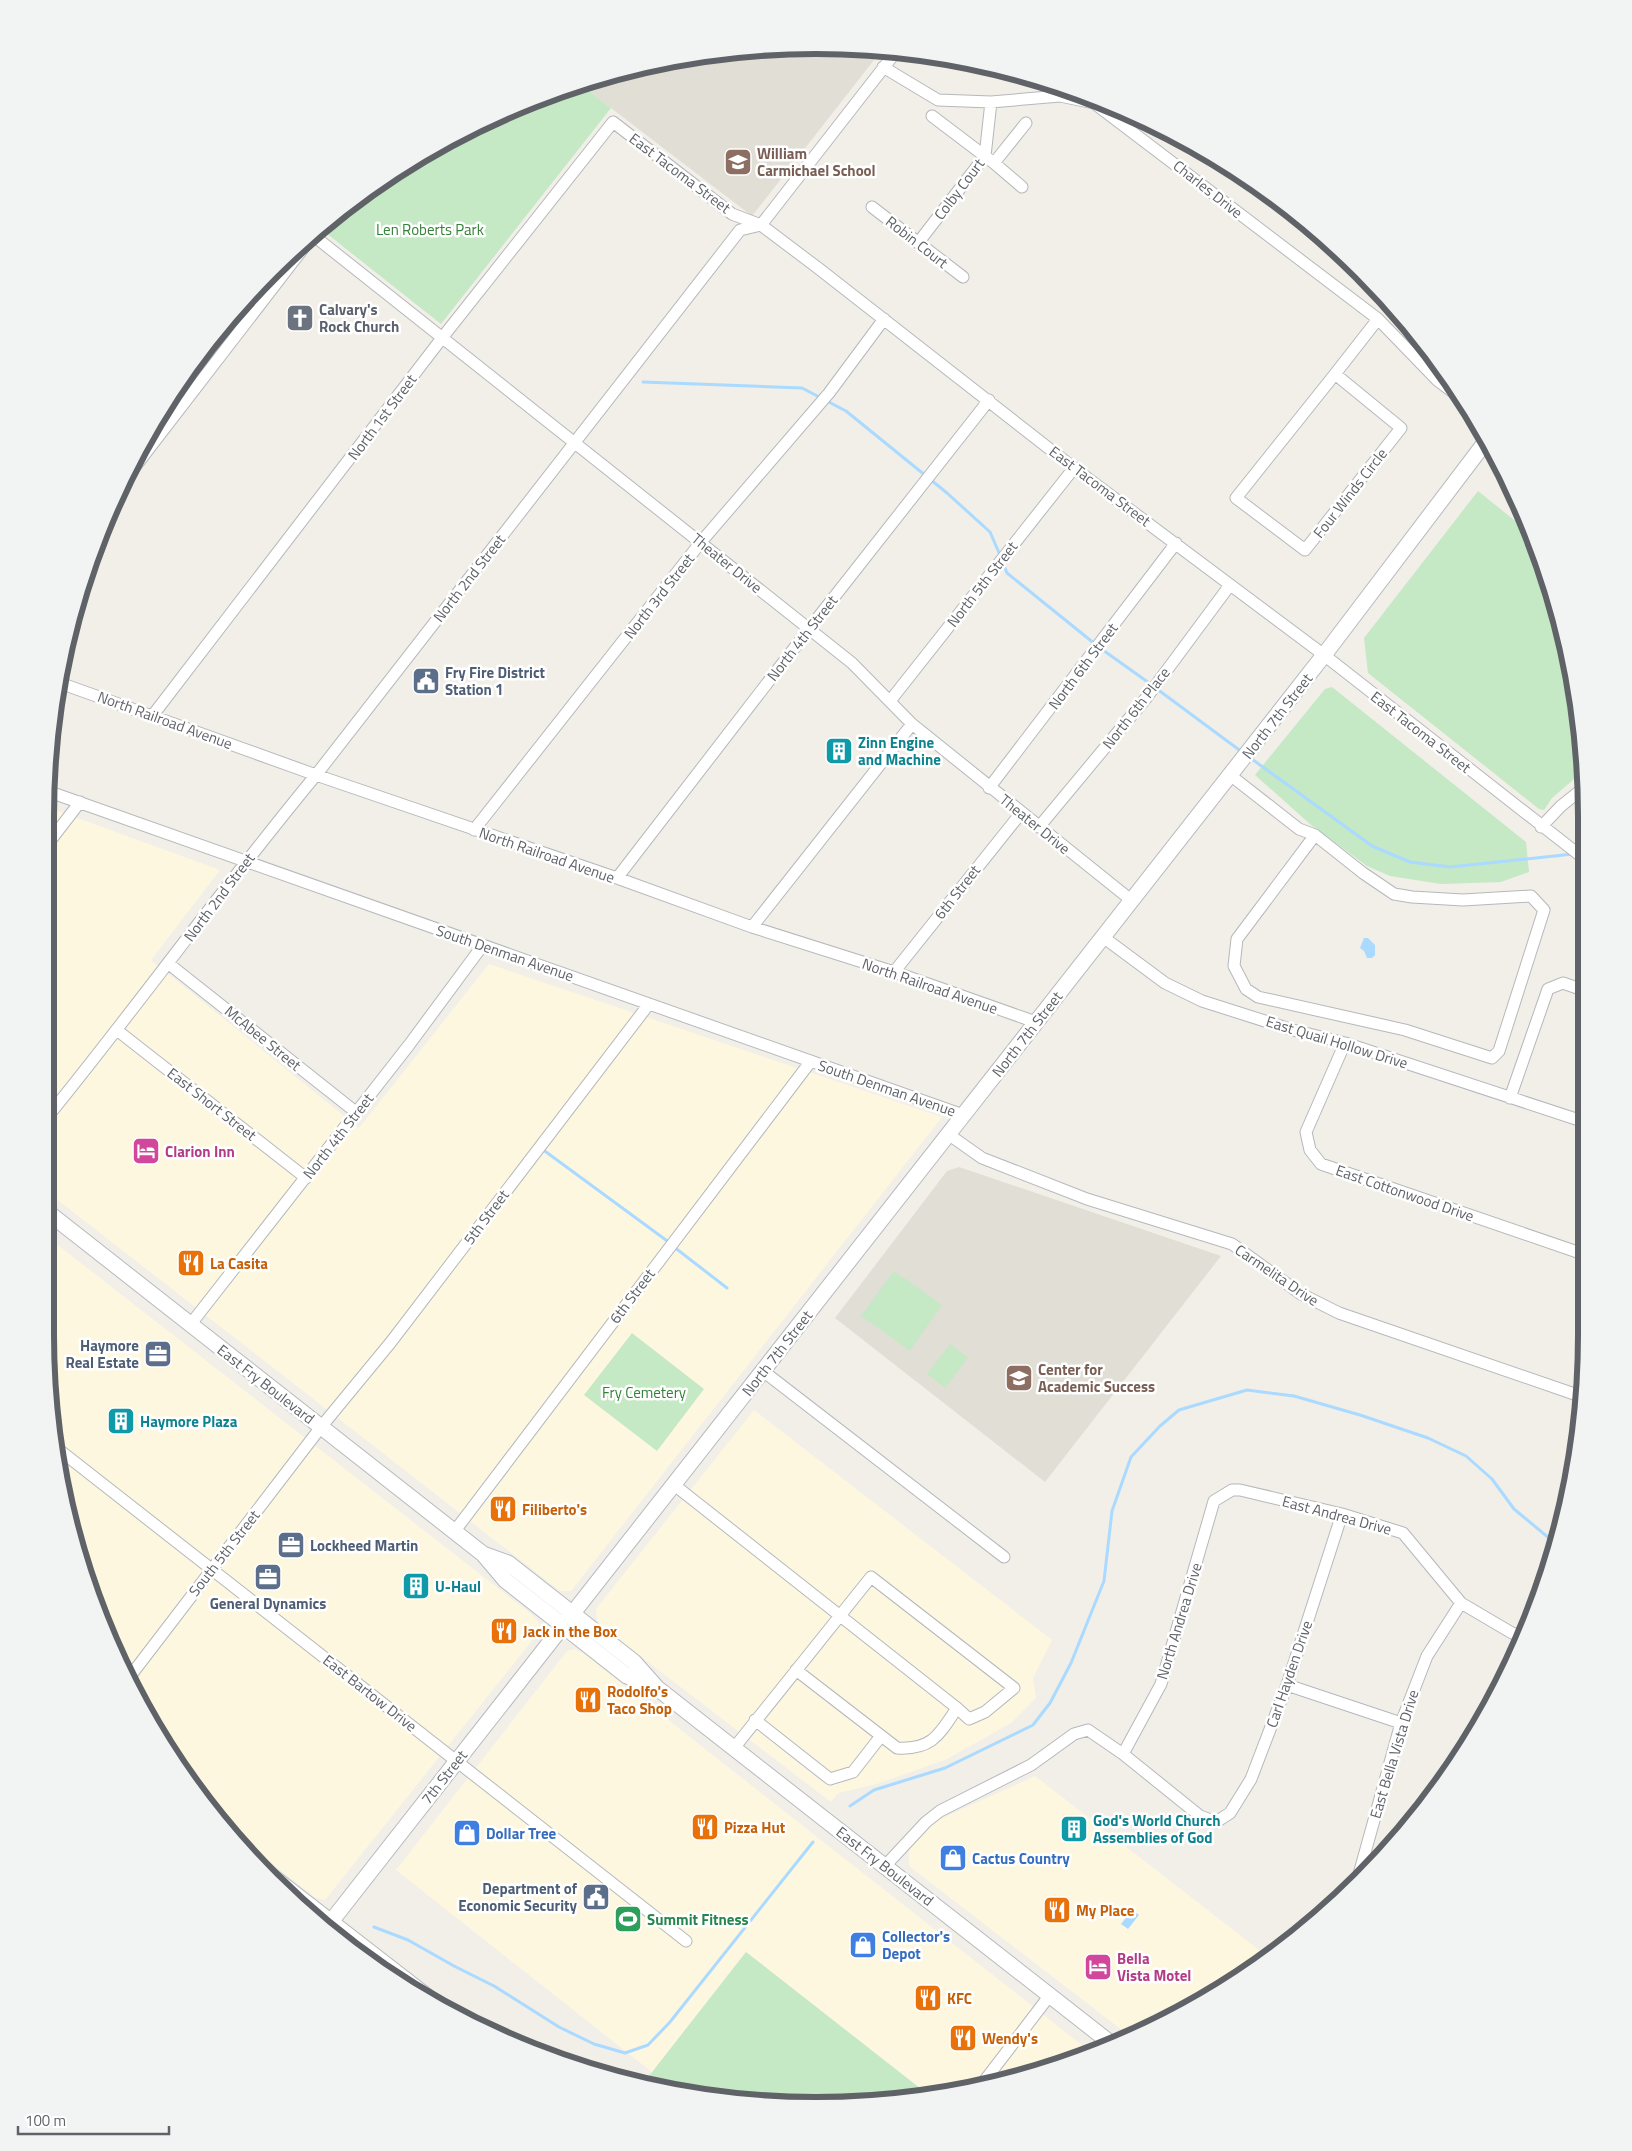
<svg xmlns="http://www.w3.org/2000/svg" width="1632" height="2151" font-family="'Titillium Web',sans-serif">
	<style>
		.commercial { fill: #fef7e0 }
		.education { fill: #e1ded6 }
		.green { fill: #c5e8c5 }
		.water { fill: #aadaff }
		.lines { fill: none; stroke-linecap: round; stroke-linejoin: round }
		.stream { stroke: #aadaff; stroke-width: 3 }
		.minor-casing { stroke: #b5b8bc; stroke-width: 13 }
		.tertiary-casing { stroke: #b5b8bc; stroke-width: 16 }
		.secondary-casing { stroke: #b6babf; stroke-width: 17 }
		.minor { stroke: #fff; stroke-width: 11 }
		.tertiary { stroke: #fff; stroke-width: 14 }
		.secondary { stroke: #fff; stroke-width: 15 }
		.labels { text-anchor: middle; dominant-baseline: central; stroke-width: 5; stroke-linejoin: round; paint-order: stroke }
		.education-label { font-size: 15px; font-weight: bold; fill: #785e54; stroke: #fff; text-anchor: start }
		.street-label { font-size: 15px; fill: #5f6368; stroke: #fff }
		.park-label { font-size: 15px; fill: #348238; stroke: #fff }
		.worship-label { font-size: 15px; font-weight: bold; fill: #5b616d; stroke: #fff; text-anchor: start }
		.service-label { font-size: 15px; font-weight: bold; fill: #4e5e75; stroke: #fff; text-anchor: start }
		.culture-label { font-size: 15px; font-weight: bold; fill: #0d838f; stroke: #fff; text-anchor: start }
		.hotel-label { font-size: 15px; font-weight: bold; fill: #b23c85; stroke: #fff; text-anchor: start }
		.food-label { font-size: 15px; font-weight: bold; fill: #c56008; stroke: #fff; text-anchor: start }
		.shop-label { font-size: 15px; font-weight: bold; fill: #366cbe; stroke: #fff; text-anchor: start }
		.leisure-label { font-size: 15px; font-weight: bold; fill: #27864d; stroke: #fff; text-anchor: start }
		.rim { fill: none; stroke: #5f6368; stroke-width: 6 }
	</style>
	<rect width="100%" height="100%" fill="#f1efe8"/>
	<path class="commercial" d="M 47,807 L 220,870 L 151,960 L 359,1128 L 489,964 L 942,1117 L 571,1591 L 560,1591 L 50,1194 Z
		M 50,1239 L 535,1617 L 539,1623 L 539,1632 L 325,1900 L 316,1898 L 225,1827 L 205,1805 L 148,1721 L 104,1630 L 71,1535 L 52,1436 Z
		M 754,1410 L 1052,1640 L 1033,1678 L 1036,1698 L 1011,1723 L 947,1759 L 877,1784 L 838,1793 L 831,1802 L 597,1623 L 596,1609 Z
		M 574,1649 L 583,1653 L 1092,2053 L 1064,2065 L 966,2091 L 930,2096 L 746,1952 L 652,2072 L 396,1870 L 567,1651 Z
		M 1035,1776 L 1268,1957 L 1245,1976 L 1157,2027 L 1131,2037 L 909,1866 L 909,1849 L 936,1821 Z"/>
	<path class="education" d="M 816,45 L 881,51 L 752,216 L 581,85 L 665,60 Z
		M 959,1167 L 1221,1256 L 1045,1482 L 835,1318 L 947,1171 Z"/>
	<path class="green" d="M 581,85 L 611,108 L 441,324 L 321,229 L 387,175 L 521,104 Z
		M 1478,491 L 1514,520 L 1527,523 L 1546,568 L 1580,716 L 1581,773 L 1552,798 L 1544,810 L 1539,809 L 1368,673 L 1364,638 Z
		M 1332,687 L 1526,842 L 1529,872 L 1501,882 L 1441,884 L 1390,876 L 1367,866 L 1310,824 L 1255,775 L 1325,689 Z
		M 894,1271 L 942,1305 L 910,1351 L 861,1316 Z
		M 632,1333 L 704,1389 L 657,1451 L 584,1395 Z
		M 950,1344 L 968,1358 L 945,1388 L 927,1374 Z
		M 746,1952 L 930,2096 C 909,2099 887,2103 866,2104 C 795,2109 710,2103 642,2085 Z"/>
	<path class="water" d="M 1364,938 L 1368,938 L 1375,945 L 1375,955 L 1372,958 L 1367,958 L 1364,951 L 1360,948 Z
		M 1132,1910 L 1139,1915 L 1128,1929 L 1121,1924 Z"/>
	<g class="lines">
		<path class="stream" d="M 643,382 L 802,388 L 846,411 L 947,493 L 990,532 L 1000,555
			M 1003,563 L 1007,573 L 1095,644
			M 1100,648 L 1152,685
			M 1157,689 L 1242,752
			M 1249,757 L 1372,846 L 1410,862 L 1450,867 L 1573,854
			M 542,1149 L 670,1243
			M 674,1247 L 727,1288
			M 850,1806 L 874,1790 L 945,1768 L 1033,1725 L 1050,1703 L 1071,1663 L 1104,1581 L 1112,1511 L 1131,1457 L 1160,1426 L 1179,1410 L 1247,1390 L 1294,1396 L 1360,1415 L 1428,1438 L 1466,1456 L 1492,1479 L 1514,1509 L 1555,1543
			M 374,1927 L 408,1940 L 454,1966 L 494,1986 L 559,2027 L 594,2044 L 625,2053 L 648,2045 L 670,2022 L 813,1842"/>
		<g class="minor-casing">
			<path id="minor" d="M 883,67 L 938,100 L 991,102 L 1060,96 L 1094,103 L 1378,319 L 1437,380 L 1465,401
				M 932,116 L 994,163 L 1022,187
				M 994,163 L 1026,123
				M 872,207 L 963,277
				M 314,236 L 852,663 L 912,724 L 1131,900
				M 918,243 L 985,156 L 991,102
				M 1335,374 L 1401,428 L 1305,550 L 1236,498 Z
				M 1335,374 L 1378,319
				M 121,485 L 312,237
				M 60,683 L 316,775 L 617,878 L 752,927 L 894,972 L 1030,1020 L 1035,1024
				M 890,701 L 1074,468
				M 153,715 L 442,338 L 613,122 L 732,214 L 761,225 L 818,268 L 1074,468 L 1324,655 L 1582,857
				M 1230,775 L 1299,829 L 1315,835 L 1363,873 L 1394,894 L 1412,897 L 1463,900 L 1531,896 L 1544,910 L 1499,1051 L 1492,1058 L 1405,1030 L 1258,997 L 1246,989 L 1234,966 L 1237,939 L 1315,835
				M 989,788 L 1176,543
				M 47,791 L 963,1115
				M 1039,827 L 1147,697 L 1230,585
				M 1541,827 L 1561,806 L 1581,790
				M 474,830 L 701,542 L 829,393 L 884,319
				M 47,845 L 80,802
				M 617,878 L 809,629 L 989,400
				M 752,927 L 912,724
				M 1103,937 L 1165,983 L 1202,1001 L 1293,1030 L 1345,1043 L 1585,1122
				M 169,964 L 357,1113
				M 894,972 L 1021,813
				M 118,1031 L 306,1178
				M 1345,1043 L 1306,1132 L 1310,1150 L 1321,1164 L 1586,1255
				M 1510,1098 L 1548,989 L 1563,983 L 1583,990
				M 49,1115 C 140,1003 224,886 316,775 L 740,230 L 761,225 L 895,53
				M 948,1134 L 982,1158 L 1087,1199 L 1232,1244 L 1301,1294 L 1339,1313 L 1583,1397
				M 190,1325 L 409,1045 L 483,945
				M 763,1371 L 1004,1557
				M 53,1445 L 686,1941
				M 673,1484 L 957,1708 L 969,1719 L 985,1712 L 1014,1688 L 871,1577 C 825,1634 779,1691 734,1748
				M 454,1532 L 811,1061
				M 796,1670 L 897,1748 C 932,1750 939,1735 957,1708
				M 128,1679 L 321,1427 L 391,1342 L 649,1004
				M 1287,1685 L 1401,1723
				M 755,1720 L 830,1779 L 853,1772 L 881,1736
				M 1123,1754 L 1161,1684 L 1214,1501 L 1232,1490 L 1240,1490 L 1342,1514 L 1403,1533 L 1461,1603 L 1512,1633 L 1522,1636
				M 885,1866 L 926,1822 L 940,1811 L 1031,1765 L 1074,1734 L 1088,1730 L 1123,1754 L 1200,1816 L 1216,1822 L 1230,1813 L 1251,1779 L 1287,1685 L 1342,1514
				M 1356,1885 L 1401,1723 L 1427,1656 L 1461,1603
				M 979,2088 L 1050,1995"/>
		</g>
		<g class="tertiary-casing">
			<path id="tertiary" d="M 265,1870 L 443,2008"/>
		</g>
		<g class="secondary-casing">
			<path id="secondary" d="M 50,1214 L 483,1554 L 505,1580 L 627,1676 L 654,1686
				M 483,1554 L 508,1563 L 634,1662 L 657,1688 L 1113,2045
				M 326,1928 L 1324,655 L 1487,440"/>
		</g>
		<use href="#minor" class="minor"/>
		<use href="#tertiary" class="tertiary"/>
		<use href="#secondary" class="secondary"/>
	</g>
	<defs>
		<g id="school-square" transform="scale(1.4375)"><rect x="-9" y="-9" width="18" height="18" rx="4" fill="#8d6e63" stroke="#fff"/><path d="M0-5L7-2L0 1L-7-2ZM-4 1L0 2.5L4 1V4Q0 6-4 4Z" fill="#fff"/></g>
		<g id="church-square" transform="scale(1.4375)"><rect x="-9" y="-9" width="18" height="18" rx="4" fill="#6b7280" stroke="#fff"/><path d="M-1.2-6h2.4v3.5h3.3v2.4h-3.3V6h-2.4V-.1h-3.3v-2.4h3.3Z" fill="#fff"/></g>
		<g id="civic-square" transform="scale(1.4375)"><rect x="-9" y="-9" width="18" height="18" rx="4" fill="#5c6f8a" stroke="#fff"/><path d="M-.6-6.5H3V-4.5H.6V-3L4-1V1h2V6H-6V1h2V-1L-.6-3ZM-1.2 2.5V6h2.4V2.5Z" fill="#fff"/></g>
		<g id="building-square" transform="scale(1.4375)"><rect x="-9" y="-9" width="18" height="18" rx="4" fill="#0f9aa8" stroke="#fff"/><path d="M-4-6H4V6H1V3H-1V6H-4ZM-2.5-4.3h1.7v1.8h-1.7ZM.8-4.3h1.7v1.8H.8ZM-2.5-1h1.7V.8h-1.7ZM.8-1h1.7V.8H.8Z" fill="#fff"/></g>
		<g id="hotel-square" transform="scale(1.4375)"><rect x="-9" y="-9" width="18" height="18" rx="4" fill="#d1479c" stroke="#fff"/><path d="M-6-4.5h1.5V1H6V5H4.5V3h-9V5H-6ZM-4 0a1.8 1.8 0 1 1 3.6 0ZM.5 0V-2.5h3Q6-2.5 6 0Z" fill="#fff"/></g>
		<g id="restaurant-square" transform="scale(1.4375)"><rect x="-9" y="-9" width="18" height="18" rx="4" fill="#e8710a" stroke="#fff"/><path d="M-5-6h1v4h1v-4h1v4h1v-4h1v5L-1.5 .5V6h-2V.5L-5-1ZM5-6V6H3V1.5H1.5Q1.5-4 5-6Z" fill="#fff"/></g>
		<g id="office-square" transform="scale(1.4375)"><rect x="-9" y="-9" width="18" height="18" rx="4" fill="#5c6f8a" stroke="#fff"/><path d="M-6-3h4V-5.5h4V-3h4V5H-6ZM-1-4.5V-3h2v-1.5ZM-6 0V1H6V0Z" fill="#fff"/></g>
		<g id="shop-square" transform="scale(1.4375)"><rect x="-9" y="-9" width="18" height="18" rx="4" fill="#3f7fe0" stroke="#fff"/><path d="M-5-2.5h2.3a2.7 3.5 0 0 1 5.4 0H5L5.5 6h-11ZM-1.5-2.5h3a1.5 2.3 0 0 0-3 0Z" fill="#fff"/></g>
		<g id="stadium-square" transform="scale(1.4375)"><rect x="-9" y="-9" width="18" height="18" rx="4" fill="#2e9e5b" stroke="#fff"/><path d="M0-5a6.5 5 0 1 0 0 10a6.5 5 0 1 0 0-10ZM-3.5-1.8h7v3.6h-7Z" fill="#fff"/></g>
	</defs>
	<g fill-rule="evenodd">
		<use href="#school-square" x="738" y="162"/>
		<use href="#church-square" x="300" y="318"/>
		<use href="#civic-square" x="426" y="681"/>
		<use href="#building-square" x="839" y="751"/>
		<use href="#hotel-square" x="146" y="1151"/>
		<use href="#restaurant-square" x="191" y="1263"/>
		<use href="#office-square" x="158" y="1354"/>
		<use href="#school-square" x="1019" y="1378"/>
		<use href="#building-square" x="121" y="1421"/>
		<use href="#restaurant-square" x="503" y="1509"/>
		<use href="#office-square" x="291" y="1545"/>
		<use href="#office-square" x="268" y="1577"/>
		<use href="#building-square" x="416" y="1586"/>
		<use href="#restaurant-square" x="504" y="1631"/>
		<use href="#restaurant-square" x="588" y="1700"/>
		<use href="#restaurant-square" x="705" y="1827"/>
		<use href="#building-square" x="1074" y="1829"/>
		<use href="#shop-square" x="467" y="1833"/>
		<use href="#shop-square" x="953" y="1858"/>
		<use href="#civic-square" x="596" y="1897"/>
		<use href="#restaurant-square" x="1057" y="1910"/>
		<use href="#stadium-square" x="628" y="1919"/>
		<use href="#shop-square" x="863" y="1945"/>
		<use href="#hotel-square" x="1098" y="1967"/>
		<use href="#restaurant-square" x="928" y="1998"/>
		<use href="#restaurant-square" x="963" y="2038"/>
	</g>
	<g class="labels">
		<g class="education-label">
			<text x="757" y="153">William<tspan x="757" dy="17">Carmichael School</tspan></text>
			<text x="1038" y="1369">Center for<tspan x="1038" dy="17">Academic Success</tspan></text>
		</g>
		<g class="street-label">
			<text transform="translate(680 173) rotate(37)">East Tacoma Street</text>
			<text transform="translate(959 189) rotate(-53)">Colby Court</text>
			<text transform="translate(1208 189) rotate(38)">Charles Drive</text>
			<text transform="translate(917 242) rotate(38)">Robin Court</text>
			<text transform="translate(382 417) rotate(-53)">North 1st Street</text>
			<text transform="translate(1100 486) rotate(37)">East Tacoma Street</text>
			<text transform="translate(1350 493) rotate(-52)">Four Winds Circle</text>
			<text transform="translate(727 563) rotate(39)">Theater Drive</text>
			<text transform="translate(469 578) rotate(-52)">North 2nd Street</text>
			<text transform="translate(982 584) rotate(-52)">North 5th Street</text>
			<text transform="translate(659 596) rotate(-52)">North 3rd Street</text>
			<text transform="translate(802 638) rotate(-52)">North 4th Street</text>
			<text transform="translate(1083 666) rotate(-53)">North 6th Street</text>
			<text transform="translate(1136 708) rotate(-52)">North 6th Place</text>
			<text transform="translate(1277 716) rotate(-52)">North 7th Street</text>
			<text transform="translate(165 720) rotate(20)">North Railroad Avenue</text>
			<text transform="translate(1421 732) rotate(38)">East Tacoma Street</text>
			<text transform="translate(1035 824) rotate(39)">Theater Drive</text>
			<text transform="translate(547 855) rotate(19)">North Railroad Avenue</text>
			<text transform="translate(957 892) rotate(-52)">6th Street</text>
			<text transform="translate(219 897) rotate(-53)">North 2nd Street</text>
			<text transform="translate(505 953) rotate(19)">South Denman Avenue</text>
			<text transform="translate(930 986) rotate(19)">North Railroad Avenue</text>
			<text transform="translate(1027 1034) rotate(-52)">North 7th Street</text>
			<text transform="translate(263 1038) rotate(39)">McAbee Street</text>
			<text transform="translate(1337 1042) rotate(17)">East Quail Hollow Drive</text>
			<text transform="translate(887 1088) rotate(19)">South Denman Avenue</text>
			<text transform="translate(212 1104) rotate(38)">East Short Street</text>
			<text transform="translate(338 1136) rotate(-52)">North 4th Street</text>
			<text transform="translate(1405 1193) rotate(19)">East Cottonwood Drive</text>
			<text transform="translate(486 1217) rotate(-53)">5th Street</text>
			<text transform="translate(1277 1275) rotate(34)">Carmelita Drive</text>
			<text transform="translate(632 1296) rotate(-53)">6th Street</text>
			<text transform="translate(777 1353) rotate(-52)">North 7th Street</text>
			<text transform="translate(266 1384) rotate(38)">East Fry Boulevard</text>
			<text transform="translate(1337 1515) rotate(15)">East Andrea Drive</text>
			<text transform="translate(224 1553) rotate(-52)">South 5th Street</text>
			<text transform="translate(1179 1621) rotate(-73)">North Andrea Drive</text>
			<text transform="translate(1289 1674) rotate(-71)">Carl Hayden Drive</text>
			<text transform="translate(370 1693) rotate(38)">East Bartow Drive</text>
			<text transform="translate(1394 1754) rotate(-73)">East Bella Vista Drive</text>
			<text transform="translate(444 1777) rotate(-52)">7th Street</text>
			<text transform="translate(885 1866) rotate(38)">East Fry Boulevard</text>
		</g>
		<g class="park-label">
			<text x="430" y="229">Len Roberts Park</text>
			<text x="644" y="1392">Fry Cemetery</text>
		</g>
		<g class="worship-label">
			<text x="319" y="309">Calvary's<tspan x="319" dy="17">Rock Church</tspan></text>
		</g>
		<g class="service-label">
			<text x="445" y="672">Fry Fire District<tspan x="445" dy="17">Station 1</tspan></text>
			<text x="139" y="1345" text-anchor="end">Haymore<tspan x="139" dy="17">Real Estate</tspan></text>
			<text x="310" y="1545">Lockheed Martin</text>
			<text x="268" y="1603" text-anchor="middle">General Dynamics</text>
			<text x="577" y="1888" text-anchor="end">Department of<tspan x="577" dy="17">Economic Security</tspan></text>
		</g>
		<g class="culture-label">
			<text x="858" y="742">Zinn Engine<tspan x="858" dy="17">and Machine</tspan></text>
			<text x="140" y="1421">Haymore Plaza</text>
			<text x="435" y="1586">U-Haul</text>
			<text x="1093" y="1820">God's World Church<tspan x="1093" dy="17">Assemblies of God</tspan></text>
		</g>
		<g class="hotel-label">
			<text x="165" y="1151">Clarion Inn</text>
			<text x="1117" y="1958">Bella<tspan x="1117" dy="17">Vista Motel</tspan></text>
		</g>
		<g class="food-label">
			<text x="210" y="1263">La Casita</text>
			<text x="522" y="1509">Filiberto's</text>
			<text x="523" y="1631">Jack in the Box</text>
			<text x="607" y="1691">Rodolfo's<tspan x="607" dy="17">Taco Shop</tspan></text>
			<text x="724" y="1827">Pizza Hut</text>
			<text x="1076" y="1910">My Place</text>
			<text x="947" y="1998">KFC</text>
			<text x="982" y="2038">Wendy's</text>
		</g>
		<g class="shop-label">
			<text x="486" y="1833">Dollar Tree</text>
			<text x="972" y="1858">Cactus Country</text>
			<text x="882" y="1936">Collector's<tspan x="882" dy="17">Depot</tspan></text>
		</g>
		<g class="leisure-label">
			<text x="647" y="1919">Summit Fitness</text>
		</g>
	</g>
	<path d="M0 0H1632V2151H0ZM816 54H816A762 762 0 0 1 1578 816V1335A762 762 0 0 1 816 2097H816A762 762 0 0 1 54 1335V816A762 762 0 0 1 816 54Z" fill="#f2f3f3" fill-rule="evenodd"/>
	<path class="rim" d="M816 54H816A762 762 0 0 1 1578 816V1335A762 762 0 0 1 816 2097H816A762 762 0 0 1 54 1335V816A762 762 0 0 1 816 54Z"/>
	<path d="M18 2126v8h151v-8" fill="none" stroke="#5f6368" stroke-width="2.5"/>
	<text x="25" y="2126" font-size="15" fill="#5f6368" stroke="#ffffff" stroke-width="4" paint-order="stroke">100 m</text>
</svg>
